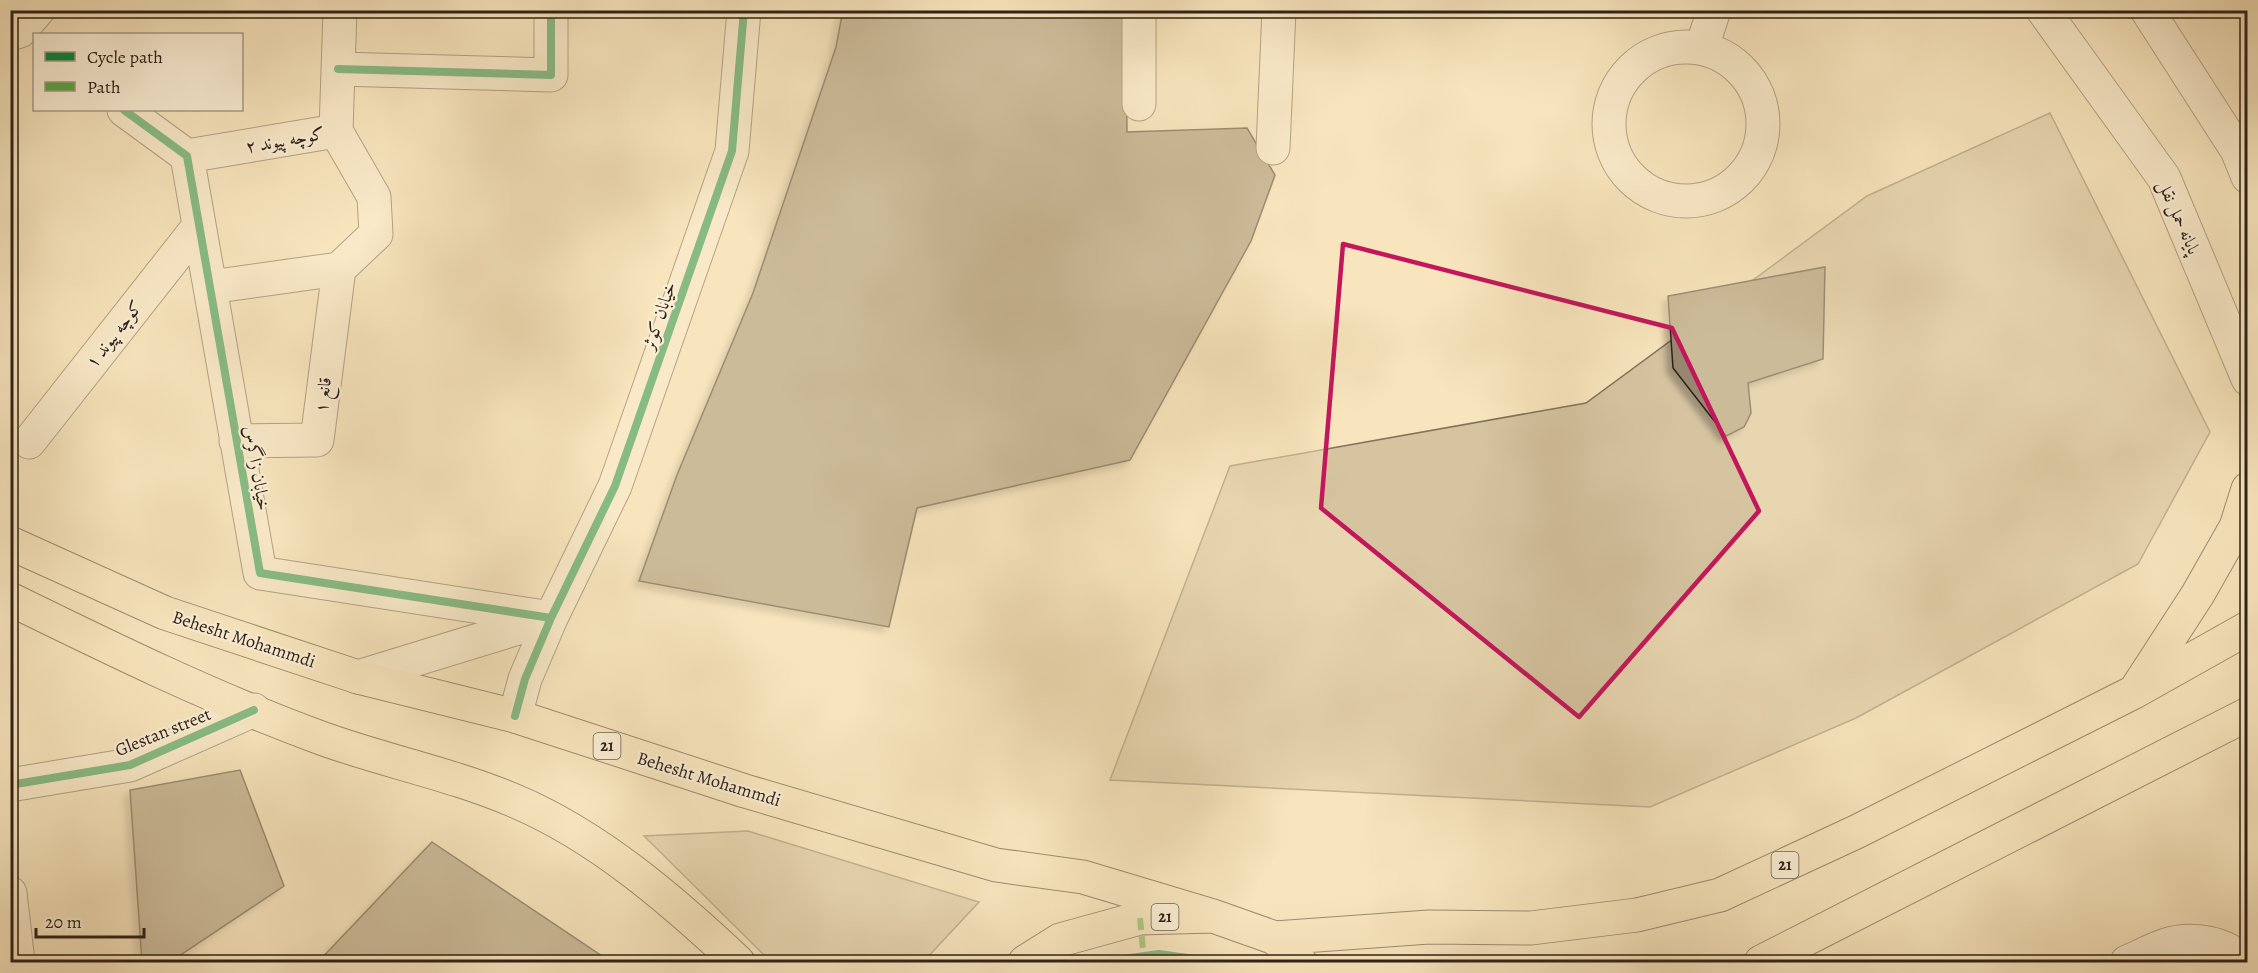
<svg xmlns="http://www.w3.org/2000/svg" width="2258" height="973" font-family="Alegreya,Amiri,serif">
	<style>
		.green { fill: #d6c4a1; stroke: #82735d; stroke-width: 1.5 }
		.building { fill: #97876e; stroke: #2e2219; stroke-width: 1.5; filter: url(#shadow) }
		.lines { fill: none; stroke-linecap: round; stroke-linejoin: round }
		.minor-casing { stroke: #605342; stroke-width: 35 }
		.highway-casing { stroke: #2e2219; stroke-width: 35 }
		.minor { stroke: #faeed4; stroke-width: 33 }
		.highway { stroke: #f8e5bd; stroke-width: 33 }
		.quiet { stroke: #54aa42; stroke-width: 6; stroke-dasharray: 12 6; stroke-linecap: butt }
		.cycleway-casing { stroke: #faeed4; stroke-width: 11 }
		.cycleway { stroke: #00873e; stroke-width: 8 }
		.marked { fill: none; stroke: #c2185b; stroke-width: 4.5; stroke-linejoin: round }
		.labels { text-anchor: middle; dominant-baseline: central; stroke-width: 4.5; stroke-linejoin: round; paint-order: stroke }
		.shield { fill: #faeed4; stroke: #6b5f51; stroke-width: 1.5 }
		.shield-label { font-size: 16px; font-weight: bold; fill: #2e2219 }
		.street-label { font-size: 18px; fill: #2e2219; stroke: #faeed4 }
	</style>
	<defs>
		<filter id="shadow"><feDropShadow dx="-5.5" dy="5.5" stdDeviation="3" flood-color="#0004"/></filter>
	</defs>
	<rect width="100%" height="100%" fill="#f8e5bd"/>
	<filter id="stains"><feTurbulence type="fractalNoise" baseFrequency=".00333" numOctaves="4"/><feColorMatrix values="0 0 0 0 .2 0 0 0 0 .09 0 0 0 0 .02 0 0 0 .5 -.17"/></filter>
	<radialGradient id="worn" r=".72"><stop offset=".6" stop-color="#630" stop-opacity="0"/><stop offset="1" stop-color="#630" stop-opacity=".3"/></radialGradient>
	<path class="green" d="M 2050,113 L 2210,432 L 2138,564 L 1856,718 L 1650,807 L 1110,780 L 1230,466 L 1586,403 L 1867,196 Z
		M 748,831 L 979,902 L 923,962 L 771,962 L 644,836 Z"/>
	<path class="building" d="M 843,10 L 1126,10 L 1127,132 L 1247,128 L 1275,175 L 1251,241 L 1130,460 L 917,508 L 889,627 L 639,581 L 677,475 L 753,293 L 836,47 Z
		M 1825,267 L 1823,359 L 1748,383 L 1751,413 L 1744,427 L 1726,436 L 1673,368 L 1668,296 Z
		M 240,770 L 284,886 L 170,962 L 142,962 L 130,790 Z
		M 432,842 L 611,962 L 318,962 Z"/>
	<g class="lines">
		<g class="minor-casing">
			<path id="minor" d="M 1139,10 L 1139,104
				M 2043,10 L 2164,178 L 2248,379
				M 2147,10 L 2237,150 L 2248,177
				M 10,34 L 20,31 L 38,10
				M 1702,47 L 1714,10
				M1609 124a77 77 0 1 1 154 0a77 77 0 1 1-154 0Z
				M 338,69 L 551,75 L 551,10
				M 124,110 L 187,156 L 260,573 L 551,618
				M 1273,148 L 1279,10
				M 187,156 L 336,131 L 340,10
				M 210,287 L 339,269 L 376,234 L 374,197 L 336,131
				M 236,441 L 317,440 L 339,269
				M 29,442 L 199,226
				M 358,677 L 544,620
				M 515,716 L 525,679 L 551,618 L 615,486 L 732,151 L 744,10
				M 10,785 L 130,765 L 254,710
				M 10,893 L 18,962
				M 2127,962 C 2140,957 2153,949 2166,945 C 2191,937 2226,942 2243,962"/>
		</g>
		<g class="highway-casing">
			<path id="highway" d="M 10,543 L 165,613 L 358,677 L 515,716 L 745,791 L 996,865 L 1083,877 L 1213,916
				M 10,599 C 112,649 214,699 321,738 C 384,761 452,774 515,801 C 598,836 673,901 738,962
				M 2137,688 L 2198,594 L 2236,527 L 2248,489
				M 1275,938 L 1429,927 L 1531,928 L 1637,915 L 1720,895 L 1856,832 L 2134,692 L 2248,628
				M 1025,962 L 1060,940 L 1140,918 L 1213,916 L 1275,938 L 1300,962
				M 1761,962 L 2248,714"/>
		</g>
		<use href="#minor" class="minor"/>
		<use href="#highway" class="highway"/>
		<path class="quiet" d="M 1140,918 L 1144,960
			M 1028,961 L 1029,962"/>
		<g class="cycleway-casing">
			<path id="cycleway" d="M 338,69 L 551,75 L 551,10
				M 124,110 L 187,156 L 260,573 L 551,618
				M 515,716 L 525,679 L 551,618 L 615,486 L 732,151 L 744,10
				M 10,785 L 130,765 L 254,710
				M 1101,962 L 1159,954 L 1217,962"/>
		</g>
		<use href="#cycleway" class="cycleway"/>
	</g>
	<path d="M0 0H2258V973H0ZM 1343,244 L 1672,328 L 1759,511 L 1579,717 L 1321,508 Z" fill="#f8e5bd" fill-opacity=".55" fill-rule="evenodd"/>
	<path class="marked" d="M 1343,244 L 1672,328 L 1759,511 L 1579,717 L 1321,508 Z"/>
	<g class="labels">
		<g class="shield">
			<rect x="593.5" y="733" width="27" height="26" rx="4.5"/>
			<rect x="1771.5" y="852" width="27" height="26" rx="4.5"/>
			<rect x="1151.5" y="904" width="27" height="26" rx="4.5"/>
		</g>
		<g class="shield-label">
			<text x="607" y="746">21</text>
			<text x="1785" y="865">21</text>
			<text x="1165" y="917">21</text>
		</g>
		<g class="street-label">
			<text transform="translate(285 140) rotate(-10)">کوچه پیوند ۲</text>
			<text transform="translate(2179 217) rotate(66)">پایانه حمل نقل</text>
			<text transform="translate(659 316) rotate(-71)">خیابان کوثر</text>
			<text transform="translate(114 334) rotate(-52)">کوچه پیوند ۱</text>
			<text transform="translate(323 395) rotate(-83)">قانع ۱</text>
			<text transform="translate(257 468) rotate(80)">خیابان زاگرس</text>
			<text transform="translate(244 639) rotate(18)">Behesht Mohammdi</text>
			<text transform="translate(163 732) rotate(-22)">Glestan street</text>
			<text transform="translate(709 779) rotate(17)">Behesht Mohammdi</text>
		</g>
	</g>
	<rect width="2258" height="973" fill="none" stroke="#f8e5bd" stroke-width="36"/>
	<rect x="12" y="12" width="2234" height="949" fill="none" stroke="#2e2219" stroke-width="3"/>
	<rect x="18" y="18" width="2222" height="937" fill="none" stroke="#2e2219" stroke-width="1.5"/>
	<rect x="33" y="33" width="210" height="78" fill="#faeed4" stroke="#a89c89" stroke-width="1.5"/>
	<rect x="45" y="52" width="30" height="9" fill="#00873e" stroke="#a89c89" stroke-width="1.5"/>
	<text x="87" y="63" font-size="18" fill="#2e2219">Cycle path</text>
	<rect x="45" y="82" width="30" height="9" fill="#54aa42" stroke="#a89c89" stroke-width="1.5"/>
	<text x="87" y="93" font-size="18" fill="#2e2219">Path</text>
	<path d="M36 928v9h108v-9" fill="none" stroke="#2e2219" stroke-width="3"/>
	<text x="45" y="928" font-size="18" fill="#2e2219" stroke="#faeed4" stroke-width="4.5" paint-order="stroke">20 m</text>
	<rect width="100%" height="100%" filter="url(#stains)"/>
	<rect width="100%" height="100%" fill="url(#worn)"/>
</svg>
